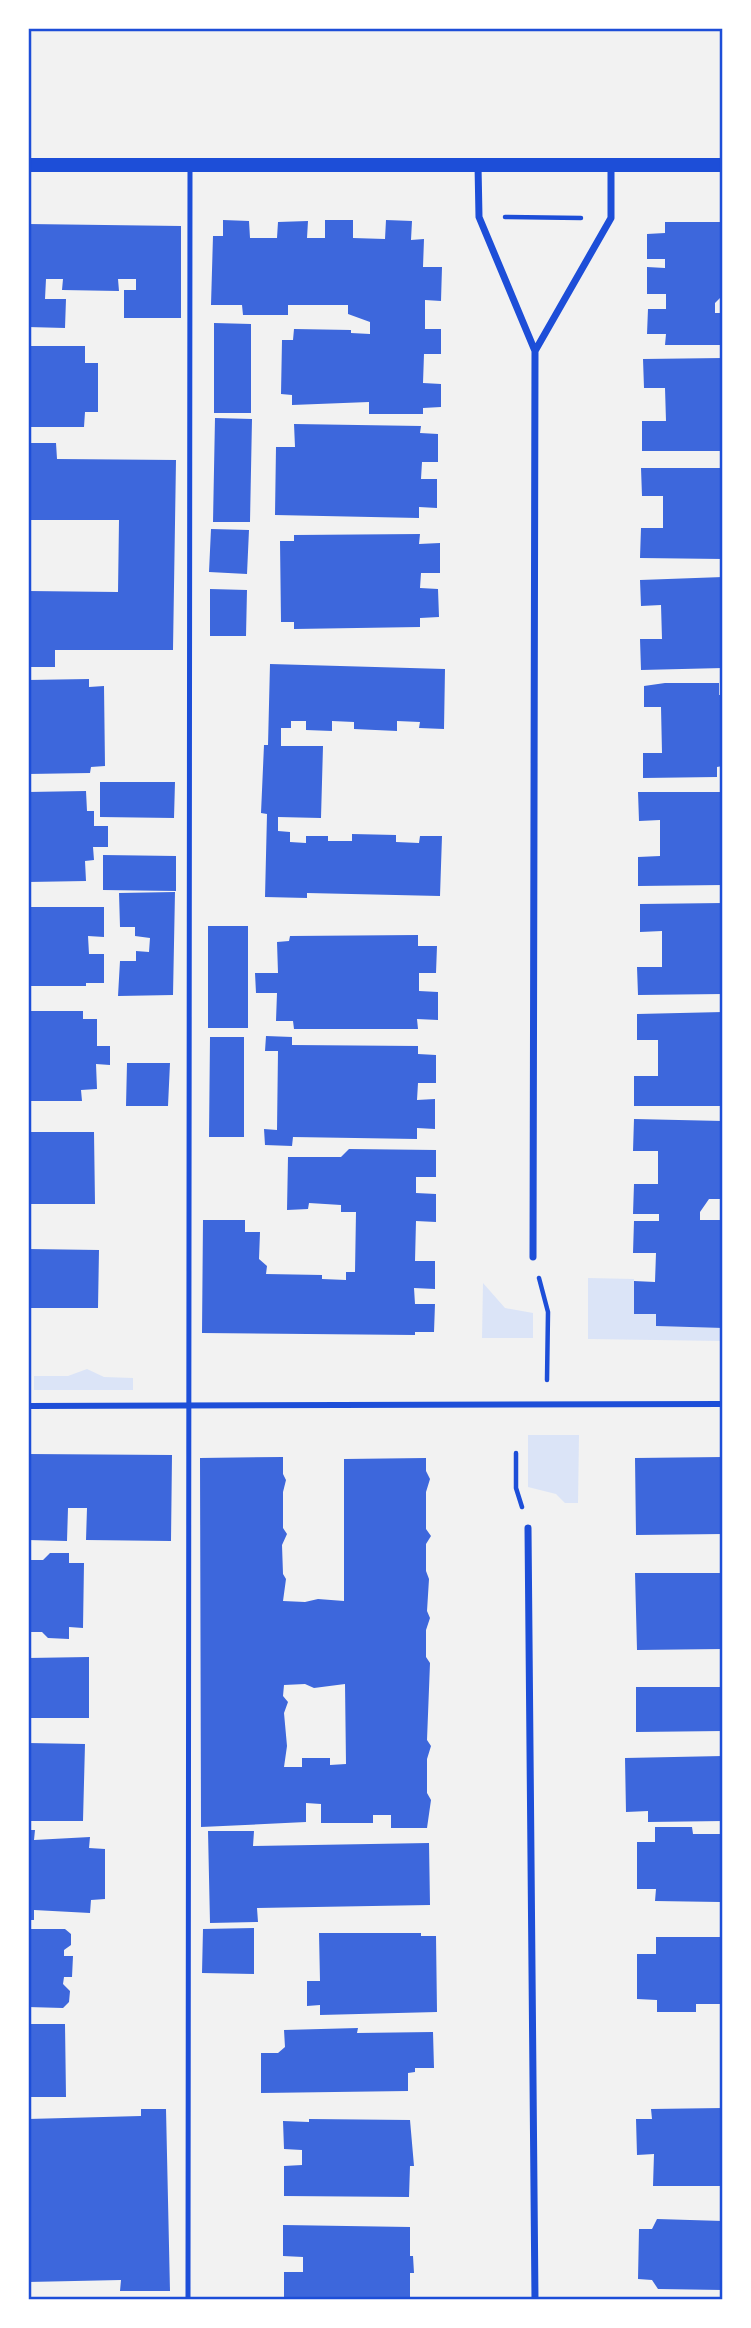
<svg xmlns="http://www.w3.org/2000/svg" width="751" height="2328" font-family="Merriweather,serif">
	<style>
		.green { fill: #dbe4f7 }
		.building { fill: #3d67dc; fill-rule: evenodd }
		.lines { fill: none; stroke-linecap: round; stroke-linejoin: round }
		.path { stroke: #1d4ed8; stroke-width: 4.5 }
		.service { stroke: #1d4ed8; stroke-width: 5 }
		.pedestrian { stroke: #1d4ed8; stroke-width: 6 }
		.minor { stroke: #1d4ed8; stroke-width: 7 }
		.secondary { stroke: #1d4ed8; stroke-width: 14 }
		.neatline { fill: none; stroke: #1d4ed8; stroke-width: 2.5 }
	</style>
	<rect width="100%" height="100%" fill="#f2f2f2"/>
	<path class="green" d="M 588,1278 L 634,1279 L 634,1314 L 656,1314 L 656,1326 L 723,1328 L 723,1341 L 588,1339 Z
		M 483,1283 L 505,1308 L 533,1313 L 533,1338 L 482,1338 Z
		M 87,1369 L 104,1377 L 133,1378 L 133,1390 L 34,1390 L 34,1376 L 68,1376 Z
		M 528,1435 L 579,1435 L 578,1503 L 565,1503 L 556,1494 L 528,1487 Z"/>
	<path class="building" d="M 223,220 L 249,221 L 250,238 L 277,238 L 278,222 L 308,221 L 307,238 L 325,238 L 325,220 L 353,220 L 353,238 L 385,239 L 386,220 L 412,221 L 411,240 L 424,239 L 423,267 L 442,267 L 441,301 L 425,300 L 425,329 L 441,329 L 441,354 L 424,354 L 423,383 L 441,384 L 441,407 L 423,408 L 423,414 L 369,414 L 369,402 L 292,405 L 292,395 L 281,394 L 282,340 L 293,340 L 294,329 L 351,330 L 351,333 L 370,334 L 370,322 L 348,314 L 348,305 L 288,305 L 288,315 L 243,315 L 242,305 L 211,305 L 213,236 L 223,236 Z
		M 665,222 L 723,222 L 723,295 L 715,303 L 715,313 L 723,313 L 723,345 L 665,345 L 666,334 L 647,334 L 648,309 L 666,309 L 666,294 L 647,294 L 647,267 L 665,268 L 665,259 L 647,259 L 647,234 L 665,233 Z
		M 28,224 L 181,226 L 181,318 L 124,318 L 124,290 L 136,290 L 136,279 L 118,279 L 119,291 L 62,290 L 63,279 L 46,279 L 45,299 L 66,299 L 65,328 L 28,327 Z
		M 214,323 L 251,324 L 251,413 L 214,413 Z
		M 28,346 L 85,346 L 85,363 L 98,363 L 98,412 L 85,412 L 84,427 L 28,427 Z
		M 723,358 L 723,451 L 642,451 L 642,421 L 666,421 L 665,388 L 644,388 L 643,359 Z
		M 215,418 L 252,419 L 250,522 L 213,522 Z
		M 294,424 L 421,426 L 420,433 L 438,434 L 438,462 L 422,462 L 421,479 L 437,479 L 437,508 L 419,507 L 419,518 L 275,515 L 276,447 L 295,447 Z
		M 28,443 L 56,443 L 57,459 L 176,460 L 173,650 L 55,650 L 55,667 L 28,667 L 28,591 L 118,592 L 119,520 L 28,520 Z
		M 641,468 L 723,468 L 723,559 L 640,558 L 641,528 L 663,528 L 663,496 L 642,496 Z
		M 211,529 L 249,530 L 247,574 L 209,572 Z
		M 420,534 L 419,544 L 440,543 L 440,573 L 421,573 L 420,588 L 438,589 L 439,617 L 420,618 L 420,627 L 294,629 L 294,622 L 281,622 L 280,541 L 294,541 L 294,535 Z
		M 723,577 L 723,668 L 641,670 L 640,639 L 662,639 L 661,605 L 641,606 L 640,580 Z
		M 210,589 L 247,590 L 246,636 L 210,636 Z
		M 270,664 L 445,669 L 444,729 L 419,728 L 420,722 L 397,721 L 397,731 L 354,729 L 354,722 L 332,721 L 332,731 L 306,730 L 306,721 L 291,721 L 291,728 L 281,728 L 281,746 L 323,746 L 321,818 L 278,817 L 278,831 L 290,832 L 290,842 L 306,843 L 306,836 L 328,836 L 328,841 L 352,841 L 352,834 L 396,835 L 396,842 L 419,843 L 420,836 L 442,836 L 440,896 L 307,893 L 307,898 L 265,897 L 267,814 L 261,813 L 264,745 L 268,745 Z
		M 89,679 L 89,687 L 104,686 L 105,766 L 91,767 L 90,773 L 28,774 L 28,680 Z
		M 665,683 L 719,683 L 719,695 L 723,695 L 723,766 L 717,767 L 717,777 L 643,778 L 643,753 L 662,753 L 661,707 L 644,707 L 644,686 Z
		M 100,782 L 175,782 L 174,818 L 100,817 Z
		M 86,791 L 87,811 L 94,811 L 94,826 L 108,826 L 108,847 L 93,847 L 94,860 L 85,861 L 86,881 L 28,882 L 28,792 Z
		M 638,792 L 723,792 L 723,885 L 638,886 L 638,857 L 660,856 L 660,820 L 639,821 Z
		M 103,855 L 176,856 L 176,891 L 103,890 Z
		M 175,892 L 173,995 L 118,996 L 120,961 L 136,961 L 136,951 L 149,952 L 150,938 L 135,936 L 135,927 L 120,927 L 119,893 Z
		M 723,903 L 723,994 L 638,995 L 637,967 L 662,967 L 662,931 L 640,932 L 640,904 Z
		M 28,907 L 104,907 L 104,937 L 88,936 L 89,954 L 104,954 L 104,983 L 86,983 L 86,986 L 28,986 Z
		M 208,926 L 248,926 L 248,1028 L 208,1028 Z
		M 418,935 L 418,946 L 437,946 L 436,973 L 419,973 L 419,991 L 438,992 L 438,1020 L 417,1019 L 418,1029 L 294,1029 L 293,1021 L 276,1021 L 277,993 L 256,993 L 255,973 L 278,973 L 277,942 L 289,941 L 290,936 Z
		M 28,1011 L 83,1011 L 83,1019 L 97,1019 L 97,1046 L 110,1046 L 110,1065 L 96,1064 L 97,1089 L 81,1090 L 82,1101 L 28,1101 Z
		M 723,1012 L 723,1106 L 634,1106 L 634,1076 L 658,1076 L 658,1040 L 637,1040 L 637,1014 Z
		M 266,1036 L 292,1037 L 292,1045 L 418,1046 L 418,1054 L 436,1055 L 436,1083 L 418,1083 L 417,1100 L 435,1099 L 435,1129 L 417,1128 L 417,1139 L 293,1137 L 292,1146 L 265,1145 L 264,1129 L 277,1130 L 278,1051 L 265,1051 Z
		M 210,1037 L 244,1037 L 244,1137 L 209,1137 Z
		M 127,1063 L 170,1063 L 168,1106 L 126,1106 Z
		M 634,1119 L 723,1121 L 723,1199 L 709,1199 L 700,1212 L 700,1220 L 723,1220 L 723,1328 L 656,1326 L 656,1314 L 634,1314 L 634,1281 L 655,1282 L 656,1253 L 633,1253 L 634,1221 L 659,1221 L 659,1214 L 633,1214 L 634,1184 L 658,1184 L 658,1151 L 633,1151 Z
		M 28,1132 L 94,1132 L 95,1204 L 28,1204 Z
		M 349,1149 L 436,1150 L 436,1177 L 416,1177 L 416,1193 L 436,1194 L 436,1222 L 416,1221 L 415,1261 L 435,1261 L 435,1289 L 414,1288 L 415,1304 L 435,1304 L 434,1332 L 415,1332 L 415,1335 L 202,1333 L 203,1220 L 245,1220 L 245,1232 L 260,1232 L 259,1259 L 267,1266 L 266,1274 L 322,1275 L 322,1279 L 346,1280 L 346,1272 L 355,1272 L 356,1212 L 341,1212 L 341,1205 L 309,1203 L 308,1209 L 287,1210 L 288,1157 L 341,1157 Z
		M 28,1249 L 99,1250 L 98,1308 L 28,1308 Z
		M 28,1454 L 172,1455 L 171,1541 L 86,1540 L 87,1508 L 68,1508 L 67,1541 L 28,1540 Z
		M 283,1457 L 283,1474 L 286,1480 L 283,1492 L 283,1528 L 287,1534 L 282,1545 L 283,1574 L 286,1579 L 283,1601 L 305,1602 L 318,1599 L 344,1601 L 344,1459 L 426,1458 L 426,1471 L 430,1479 L 426,1492 L 426,1529 L 431,1536 L 426,1544 L 426,1571 L 429,1579 L 427,1611 L 430,1618 L 426,1630 L 426,1657 L 430,1663 L 427,1740 L 431,1746 L 427,1759 L 427,1793 L 431,1800 L 427,1828 L 391,1828 L 391,1815 L 373,1815 L 373,1823 L 321,1823 L 321,1804 L 306,1803 L 306,1822 L 201,1827 L 200,1458 ZM 305,1684 L 314,1688 L 345,1684 L 346,1764 L 330,1765 L 330,1758 L 302,1758 L 302,1767 L 284,1767 L 287,1746 L 284,1713 L 288,1702 L 283,1696 L 284,1685 Z
		M 723,1457 L 723,1534 L 636,1535 L 635,1458 Z
		M 50,1553 L 69,1553 L 69,1563 L 84,1563 L 83,1628 L 69,1627 L 69,1639 L 48,1638 L 42,1632 L 28,1632 L 28,1560 L 43,1560 Z
		M 635,1573 L 723,1573 L 723,1649 L 637,1650 Z
		M 89,1657 L 89,1718 L 28,1718 L 28,1658 Z
		M 636,1687 L 723,1687 L 723,1731 L 636,1732 Z
		M 28,1743 L 85,1744 L 83,1821 L 28,1821 Z
		M 723,1756 L 723,1821 L 648,1822 L 648,1811 L 626,1812 L 625,1758 Z
		M 655,1827 L 692,1827 L 693,1834 L 723,1834 L 723,1899 L 720,1902 L 655,1901 L 656,1889 L 637,1889 L 637,1842 L 655,1842 Z
		M 28,1830 L 35,1830 L 34,1840 L 90,1837 L 89,1848 L 105,1849 L 105,1899 L 91,1900 L 90,1913 L 34,1910 L 34,1920 L 28,1920 Z
		M 208,1831 L 254,1831 L 253,1846 L 429,1843 L 430,1905 L 257,1908 L 258,1922 L 210,1923 Z
		M 254,1928 L 254,1974 L 202,1973 L 203,1929 Z
		M 28,1929 L 65,1929 L 71,1934 L 71,1945 L 64,1950 L 64,1956 L 73,1956 L 72,1977 L 64,1977 L 63,1984 L 70,1991 L 69,2002 L 63,2008 L 28,2007 Z
		M 319,1933 L 421,1933 L 421,1936 L 436,1936 L 437,2012 L 320,2015 L 320,2005 L 307,2006 L 307,1981 L 320,1981 Z
		M 656,1937 L 723,1937 L 723,2004 L 696,2004 L 696,2012 L 657,2012 L 657,2000 L 637,1999 L 637,1954 L 656,1954 Z
		M 28,2024 L 65,2024 L 66,2097 L 28,2097 Z
		M 358,2028 L 357,2033 L 433,2032 L 434,2068 L 415,2068 L 415,2072 L 408,2073 L 408,2091 L 261,2093 L 261,2053 L 278,2053 L 285,2047 L 284,2030 Z
		M 723,2108 L 723,2186 L 653,2186 L 654,2154 L 637,2155 L 636,2119 L 652,2119 L 651,2109 Z
		M 141,2109 L 166,2109 L 170,2291 L 120,2291 L 121,2280 L 28,2282 L 28,2119 L 141,2116 Z
		M 309,2119 L 410,2120 L 414,2166 L 410,2166 L 409,2197 L 284,2196 L 284,2166 L 302,2165 L 302,2150 L 284,2149 L 283,2121 L 309,2122 Z
		M 657,2219 L 723,2221 L 723,2290 L 658,2289 L 652,2280 L 638,2279 L 639,2229 L 652,2229 Z
		M 283,2225 L 410,2227 L 410,2256 L 413,2256 L 414,2273 L 410,2273 L 410,2300 L 284,2300 L 284,2272 L 303,2272 L 303,2257 L 283,2256 Z"/>
	<g class="lines">
		<path class="path" d="M 505,217 L 581,218
			M 539,1278 L 548,1312 L 547,1380
			M 516,1453 L 516,1488 L 522,1507"/>
		<path class="service" d="M 188,2300 L 190,168"/>
		<path class="pedestrian" d="M 28,1406 L 723,1404"/>
		<path class="minor" d="M 478,165 L 479,217 L 535,351 L 533,1257
			M 535,351 L 611,218 L 611,165
			M 528,1528 L 535,2300"/>
		<path class="secondary" d="M 28,165 L 723,165"/>
	</g>
	<rect width="751" height="2328" fill="none" stroke="#ffffff" stroke-width="60"/>
	<rect x="30" y="30" width="691" height="2268" class="neatline"/>
</svg>
